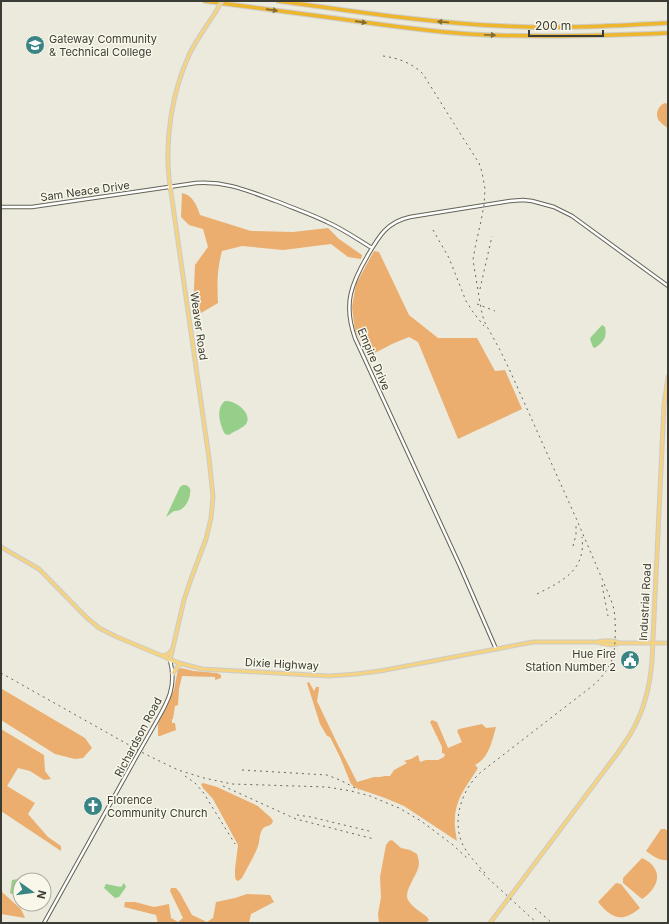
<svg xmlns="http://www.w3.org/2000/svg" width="669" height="924" font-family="Inter,sans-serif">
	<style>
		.green { fill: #ebae6f }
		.water { fill: #95cf89 }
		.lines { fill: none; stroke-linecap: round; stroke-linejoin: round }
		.minor-casing { stroke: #646357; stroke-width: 4.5 }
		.major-casing { stroke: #cccccb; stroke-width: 5 }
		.highway-casing { stroke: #cccccb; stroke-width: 5.5 }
		.minor { stroke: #fff; stroke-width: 2.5 }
		.major { stroke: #f5d380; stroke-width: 3 }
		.highway { stroke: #eeb62c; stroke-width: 3.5 }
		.rail { stroke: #67675f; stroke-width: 1; stroke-dasharray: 2 4; stroke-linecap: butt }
		.minor-bridge-casing { stroke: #646357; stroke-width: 4.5; stroke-linecap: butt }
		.major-bridge-casing { stroke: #cccccb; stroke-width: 5; stroke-linecap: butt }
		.minor-bridge { stroke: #fff; stroke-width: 2.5 }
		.major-bridge { stroke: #f5d380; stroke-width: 3 }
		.oneway { fill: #836d32 }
		.labels { text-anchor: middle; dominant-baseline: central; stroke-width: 3; stroke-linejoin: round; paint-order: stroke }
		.poi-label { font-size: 11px; fill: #3c3c36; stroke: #f8f7e9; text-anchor: start }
		.street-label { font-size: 11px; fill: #3c3c36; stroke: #f8f7e9 }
	</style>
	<rect width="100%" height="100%" fill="#ebeadc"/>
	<path class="green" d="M 665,103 L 668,104 L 668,128 C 665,126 660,123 658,119 C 655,113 659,105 665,103 Z
		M 182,193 C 193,195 197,206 200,215 L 251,231 L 293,232 L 328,228 L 339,239 L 362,255 L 361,259 L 348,257 L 331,244 L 283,250 L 242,246 L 222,251 C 217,269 217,284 218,303 L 201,313 L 193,312 L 195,265 L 208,247 L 203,229 L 189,225 L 181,217 Z
		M 374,251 L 379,252 L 409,315 L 438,338 L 477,338 L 495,371 L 505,370 L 522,409 L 458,439 L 418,342 L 409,337 L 392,344 L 369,356 L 355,331 L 352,307 L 356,284 Z
		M 181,668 L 194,671 L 217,673 L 221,675 L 221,678 L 215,680 L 215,677 L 182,676 L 179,689 L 178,705 L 175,706 L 173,719 L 172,719 L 172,723 L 175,723 L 176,730 L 160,736 L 158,736 L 158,725 L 159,721 L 174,690 L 178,669 Z
		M 309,682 L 314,691 L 316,687 L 319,687 L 319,689 L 317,701 L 337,743 L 350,768 L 357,782 L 374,777 L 380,777 L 385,776 L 390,776 L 394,770 L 407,763 L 404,761 L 411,759 L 418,755 L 420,762 L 426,760 L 438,760 L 444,757 L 445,754 L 442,753 L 442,747 L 430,722 L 432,720 L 437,722 L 448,748 L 462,742 L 457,731 L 459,729 L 482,724 L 486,728 L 496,727 C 492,741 489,758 475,765 L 478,768 C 468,784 455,799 455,819 C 454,826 456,834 457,841 L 404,806 L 385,798 L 356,788 L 351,784 L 340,757 L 330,737 L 327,736 L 320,724 L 307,683 Z
		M 2,689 L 85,738 L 92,748 L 83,758 L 75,759 L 55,754 L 1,720 L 1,690 Z
		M 1,729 L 44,755 L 45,771 L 51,779 L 44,780 L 30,771 L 18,768 L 7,786 L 35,803 L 28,814 L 48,837 L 61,846 L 61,851 L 1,811 Z
		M 203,783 L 217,787 L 258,806 C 262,811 270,815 273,821 C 271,828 265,824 262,830 C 259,835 260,841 258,846 C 254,857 247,868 242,878 L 238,881 L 236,880 L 235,877 L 235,869 L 238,845 L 213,799 L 203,788 L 201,784 Z
		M 661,829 L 665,829 L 668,831 L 668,860 C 659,861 653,856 646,851 Z
		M 392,840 L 401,848 L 410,850 L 417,854 C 418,857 419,861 419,864 C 418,875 403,891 408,900 C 412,907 421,912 427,917 L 429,920 L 427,922 L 424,923 L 379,923 L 378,914 L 381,897 L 380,877 L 386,845 L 389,841 Z
		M 642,858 C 646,860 650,862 653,866 C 663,878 653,892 642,899 L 623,883 L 623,878 Z
		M 616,883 L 621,884 L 640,908 C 622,923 612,919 598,902 Z
		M 171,888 L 176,888 L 180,893 L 192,915 L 207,922 L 213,918 L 216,902 L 235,898 L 247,894 L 270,895 L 274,902 L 251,914 L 249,923 L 158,923 L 156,915 L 124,907 L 125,902 L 135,902 L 154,907 L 169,904 L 171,918 L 178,922 L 183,918 L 170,891 Z
		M 1,889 L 3,893 L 21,909 L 25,918 L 1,914 Z"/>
	<path class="water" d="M 602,325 L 605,327 C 607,338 604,341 595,348 L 593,347 L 590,339 L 591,337 Z
		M 225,401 C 235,400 253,413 246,424 C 242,429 234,431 229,435 L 225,434 C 220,425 215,409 225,401 Z
		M 183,485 L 186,485 L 189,487 C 190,489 191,491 190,493 C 190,501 183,512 174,511 L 166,517 L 180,487 Z
		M 24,878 L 27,880 L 20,880 L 20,900 L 17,896 L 10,893 L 12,880 Z
		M 124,883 L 126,887 L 119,897 L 115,898 L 104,888 L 106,884 L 121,887 Z"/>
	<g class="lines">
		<g class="minor-casing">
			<path id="minor" d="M 1,207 L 32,207 L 196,183 C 227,181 248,191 276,201 C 293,208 311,214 327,222 C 343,229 357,239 372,248
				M 496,649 L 460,566 L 355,338 C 343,304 351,284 368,255 C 379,236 387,222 410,217 L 510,201 L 523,200 L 532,201 L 554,207 L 572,216 L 668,286
				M 151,731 C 165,706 178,690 170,660
				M 44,923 L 135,759"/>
		</g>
		<g class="major-casing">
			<path id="major" d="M 1,547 L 39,569 L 86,617 L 99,628 L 117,637 L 179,663 L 202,669 L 329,676 L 356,674 L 380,671 L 533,642 L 597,642 C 606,640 612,640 620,643
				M 597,642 C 605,645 612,646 620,643 L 668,643
				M 162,656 L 168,654 L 172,650
				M 170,660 L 184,600 L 191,579 L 206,539 L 211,518 L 213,497 L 209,458 L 169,178 C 165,137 172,93 189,55 C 196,40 206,27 215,13
				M 173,673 L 178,666 L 181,664
				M 490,923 L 617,754 C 622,747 627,740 631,733 C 644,711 650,686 652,661 L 664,405 L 668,377"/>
		</g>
		<g class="highway-casing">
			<path id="highway" d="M 205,1 C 250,7 296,13 341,19 C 383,25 425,31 468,34 C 535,38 601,36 668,33
				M 278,1 C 353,11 428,23 504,26 C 559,29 613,26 668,23"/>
		</g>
		<use href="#minor" class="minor"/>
		<use href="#major" class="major"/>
		<use href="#highway" class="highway"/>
		<path class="rail" d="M 383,56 C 398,58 412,63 423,74 L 463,138 L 479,163 L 482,172 L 485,189 L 484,205 L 481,221 L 475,248 L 473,260 L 481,309 L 484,321 L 500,350 L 511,373 L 576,518 L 609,595 C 611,600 613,605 614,610 C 616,622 616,649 612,660 C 607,671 600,680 591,687 L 481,772 C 462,789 452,819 462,843 C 467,854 476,863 485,873
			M 433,230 L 449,258 L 466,301 L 473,312 L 484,326
			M 480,289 L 492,236
			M 477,304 L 495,311
			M 573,546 L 576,535 L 576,523
			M 602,585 L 608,616
			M 537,594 C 562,581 586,571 582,537
			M 1,673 L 145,754 L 178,770 L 204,778 L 232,784 L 327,787 L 351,791 L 370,796 L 399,808 L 421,821 L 453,845 L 469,860
			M 242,770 L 327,775 L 340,780 L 359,790
			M 185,776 L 195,783 L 203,792 L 235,844
			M 223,786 L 296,819 L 374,839
			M 297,815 L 311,817 L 373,832
			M 479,870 L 537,923
			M 535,908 L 552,923"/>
		<g class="minor-bridge-casing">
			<path id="minor-bridge" d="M 135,759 L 151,731"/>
		</g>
		<g class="major-bridge-casing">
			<path id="major-bridge" d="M 215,13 L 222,1"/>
		</g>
		<use href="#minor-bridge" class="minor-bridge"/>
		<use href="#major-bridge" class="major-bridge"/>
	</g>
	<defs><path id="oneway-solid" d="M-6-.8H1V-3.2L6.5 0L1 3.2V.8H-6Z"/></defs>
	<g class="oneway">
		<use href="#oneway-solid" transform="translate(272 10) rotate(8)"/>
		<use href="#oneway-solid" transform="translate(361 22) rotate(8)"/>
		<use href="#oneway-solid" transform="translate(443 22) rotate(-175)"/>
		<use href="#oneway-solid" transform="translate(490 35) rotate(3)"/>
	</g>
	<defs>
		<g id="university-disc" transform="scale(1)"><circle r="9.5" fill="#3b8485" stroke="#f8f7e9"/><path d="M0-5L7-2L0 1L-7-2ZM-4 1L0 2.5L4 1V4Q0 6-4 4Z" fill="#fff"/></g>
		<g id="civic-disc" transform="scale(1)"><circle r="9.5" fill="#3b8485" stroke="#f8f7e9"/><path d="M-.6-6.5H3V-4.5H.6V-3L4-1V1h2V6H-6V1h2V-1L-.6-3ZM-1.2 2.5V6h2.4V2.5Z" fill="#fff"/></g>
		<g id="church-disc" transform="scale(1)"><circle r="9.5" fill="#3b8485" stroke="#f8f7e9"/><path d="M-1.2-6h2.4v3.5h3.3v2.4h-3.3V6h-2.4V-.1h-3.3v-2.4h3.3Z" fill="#fff"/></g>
	</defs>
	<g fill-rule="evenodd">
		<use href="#university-disc" x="35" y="45"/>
		<use href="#civic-disc" x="630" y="660"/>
		<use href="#church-disc" x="93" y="806"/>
	</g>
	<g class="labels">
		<g class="poi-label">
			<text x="49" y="39">Gateway Community<tspan x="49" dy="13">&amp; Technical College</tspan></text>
			<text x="616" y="654" text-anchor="end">Hue Fire<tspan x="616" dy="13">Station Number 2</tspan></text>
			<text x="107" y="800">Florence<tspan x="107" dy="13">Community Church</tspan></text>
		</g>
		<g class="street-label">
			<text transform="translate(85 191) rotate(-8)">Sam Neace Drive</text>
			<text transform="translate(199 326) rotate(82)">Weaver Road</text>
			<text transform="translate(374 359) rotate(67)">Empire Drive</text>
			<text transform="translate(645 602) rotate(-87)">Industrial Road</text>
			<text transform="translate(282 664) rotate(3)">Dixie Highway</text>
			<text transform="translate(138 737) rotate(-62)">Richardson Road</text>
		</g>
	</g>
	<rect width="669" height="924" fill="none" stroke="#3c3c36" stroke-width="4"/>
	<g transform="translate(32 892) rotate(104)"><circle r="19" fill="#f8f7e9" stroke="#adaca1"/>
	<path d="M0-3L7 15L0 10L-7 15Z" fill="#3b8485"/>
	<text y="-6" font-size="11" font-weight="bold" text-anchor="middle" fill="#3c3c36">N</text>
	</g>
	<path d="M529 30v6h74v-6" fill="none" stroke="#3c3c36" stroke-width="2"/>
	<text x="535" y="30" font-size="12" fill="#3c3c36" stroke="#f8f7e9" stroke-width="3" paint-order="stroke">200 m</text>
</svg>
